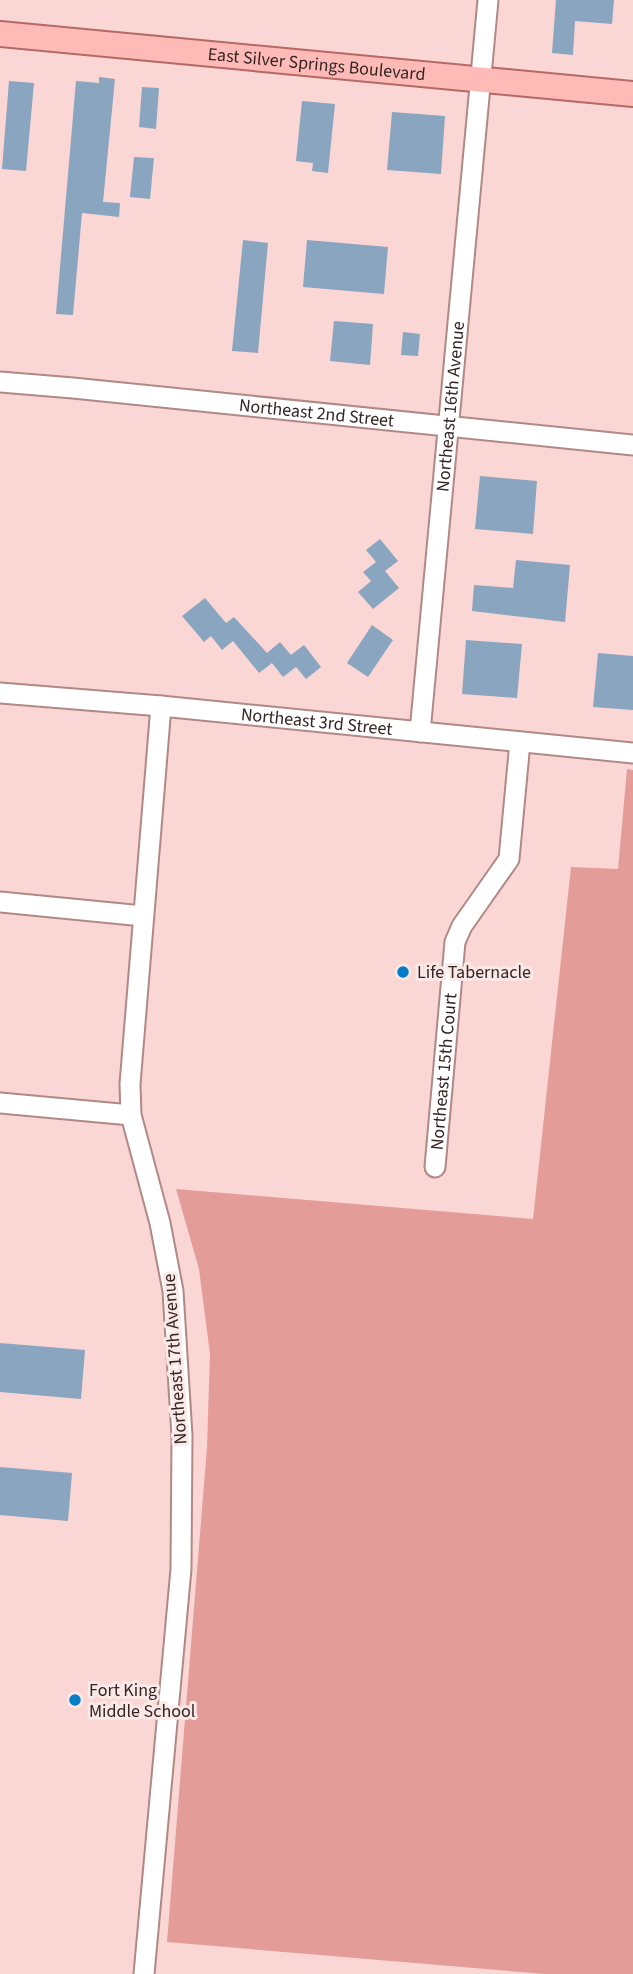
<svg xmlns="http://www.w3.org/2000/svg" width="633" height="1974" font-family="'Source Sans 3',sans-serif">
	<style>
		.green { fill: #e49c98 }
		.building { fill: #89a5bf }
		.lines { fill: none; stroke-linecap: round; stroke-linejoin: round }
		.minor-casing { stroke: #b08986; stroke-width: 23 }
		.major-casing { stroke: #b56864; stroke-width: 28 }
		.minor { stroke: #fff; stroke-width: 19 }
		.major { stroke: #fdbab7; stroke-width: 24 }
		.poi-dot { fill: #027dc6; stroke: #fbe9e7; stroke-width: 2.5 }
		.labels { text-anchor: middle; dominant-baseline: central; stroke-width: 6; stroke-linejoin: round; paint-order: stroke }
		.street-label { font-size: 18px; fill: #342423; stroke: #fbe9e7 }
		.poi-label { font-size: 18px; fill: #342423; stroke: #fbe9e7; text-anchor: start }
	</style>
	<rect width="100%" height="100%" fill="#fad7d4"/>
	<path class="green" d="M 627,769 L 633,770 L 633,1974 L 544,1974 L 167,1942 L 207,1447 L 210,1354 L 199,1269 L 176,1189 L 533,1219 L 571,867 L 618,869 Z"/>
	<path class="building" d="M 556,0 L 614,0 L 612,24 L 575,21 L 573,55 L 552,53 Z
		M 99,77 L 115,79 L 103,202 L 120,203 L 119,217 L 82,213 L 73,315 L 56,314 L 76,81 L 99,83 Z
		M 9,81 L 34,83 L 26,171 L 2,169 Z
		M 142,87 L 159,88 L 156,129 L 139,127 Z
		M 302,101 L 335,104 L 328,173 L 312,171 L 313,163 L 296,161 Z
		M 392,112 L 445,116 L 441,174 L 387,170 Z
		M 134,157 L 154,158 L 150,199 L 130,197 Z
		M 243,240 L 268,243 L 258,353 L 232,351 Z
		M 307,240 L 388,247 L 384,294 L 303,287 Z
		M 334,321 L 373,324 L 370,365 L 330,361 Z
		M 403,332 L 420,334 L 418,356 L 401,355 Z
		M 480,476 L 537,481 L 533,534 L 475,529 Z
		M 380,539 L 398,561 L 385,571 L 399,588 L 373,609 L 358,592 L 371,581 L 363,572 L 376,562 L 366,550 Z
		M 516,560 L 570,565 L 565,622 L 472,611 L 474,585 L 513,588 Z
		M 205,598 L 226,623 L 234,617 L 267,653 L 280,642 L 291,655 L 304,645 L 321,667 L 306,679 L 296,667 L 283,677 L 272,663 L 259,673 L 233,641 L 222,650 L 211,636 L 204,642 L 182,616 Z
		M 372,625 L 393,640 L 368,677 L 347,663 Z
		M 466,640 L 522,644 L 517,698 L 462,694 Z
		M 598,653 L 633,656 L 633,710 L 593,707 Z
		M 0,1343 L 85,1350 L 81,1399 L 0,1392 Z
		M 0,1467 L 72,1473 L 68,1521 L 0,1515 Z"/>
	<g class="lines">
		<g class="minor-casing">
			<g id="minor">
				<path id="s1" d="M 0,382 L 73,388 L 633,445"/>
				<path id="s2" d="M 0,693 L 161,706 L 633,753"/>
				<path id="s3" d="M 420,732 L 488,0"/>
				<path d="M 0,902 L 143,916"/>
				<path d="M 0,1103 L 131,1115"/>
				<path id="s4" d="M 435,1167 L 455,942 L 462,926 L 509,859 L 520,742"/>
				<path d="M 144,1974 L 181,1569 L 182,1436 L 173,1291 L 160,1223 L 131,1115 L 130,1084 L 161,706"/>
			</g>
		</g>
		<g class="major-casing">
			<g id="major">
				<path id="s5" d="M 0,34 L 633,94"/>
			</g>
		</g>
		<use href="#minor" class="minor"/>
		<use href="#major" class="major"/>
	</g>
	<g class="poi-dot">
		<circle cx="403" cy="972" r="7"/>
		<circle cx="75" cy="1700" r="7"/>
	</g>
	<g class="labels">
		<g class="street-label">
			<text stroke="none"><textPath href="#s5" startOffset="318">East Silver Springs Boulevard</textPath></text>
			<text stroke="none"><textPath href="#s3" startOffset="327">Northeast 16th Avenue</textPath></text>
			<text stroke="none"><textPath href="#s1" startOffset="318">Northeast 2nd Street</textPath></text>
			<text stroke="none"><textPath href="#s2" startOffset="318">Northeast 3rd Street</textPath></text>
			<text stroke="none"><textPath href="#s4" startOffset="96">Northeast 15th Court</textPath></text>
			<text transform="translate(175 1359) rotate(-94)">Northeast 17th Avenue</text>
		</g>
		<g class="poi-label">
			<text x="417" y="972">Life Tabernacle</text>
			<text x="89" y="1690">Fort King<tspan x="89" dy="21">Middle School</tspan></text>
		</g>
	</g>
</svg>
